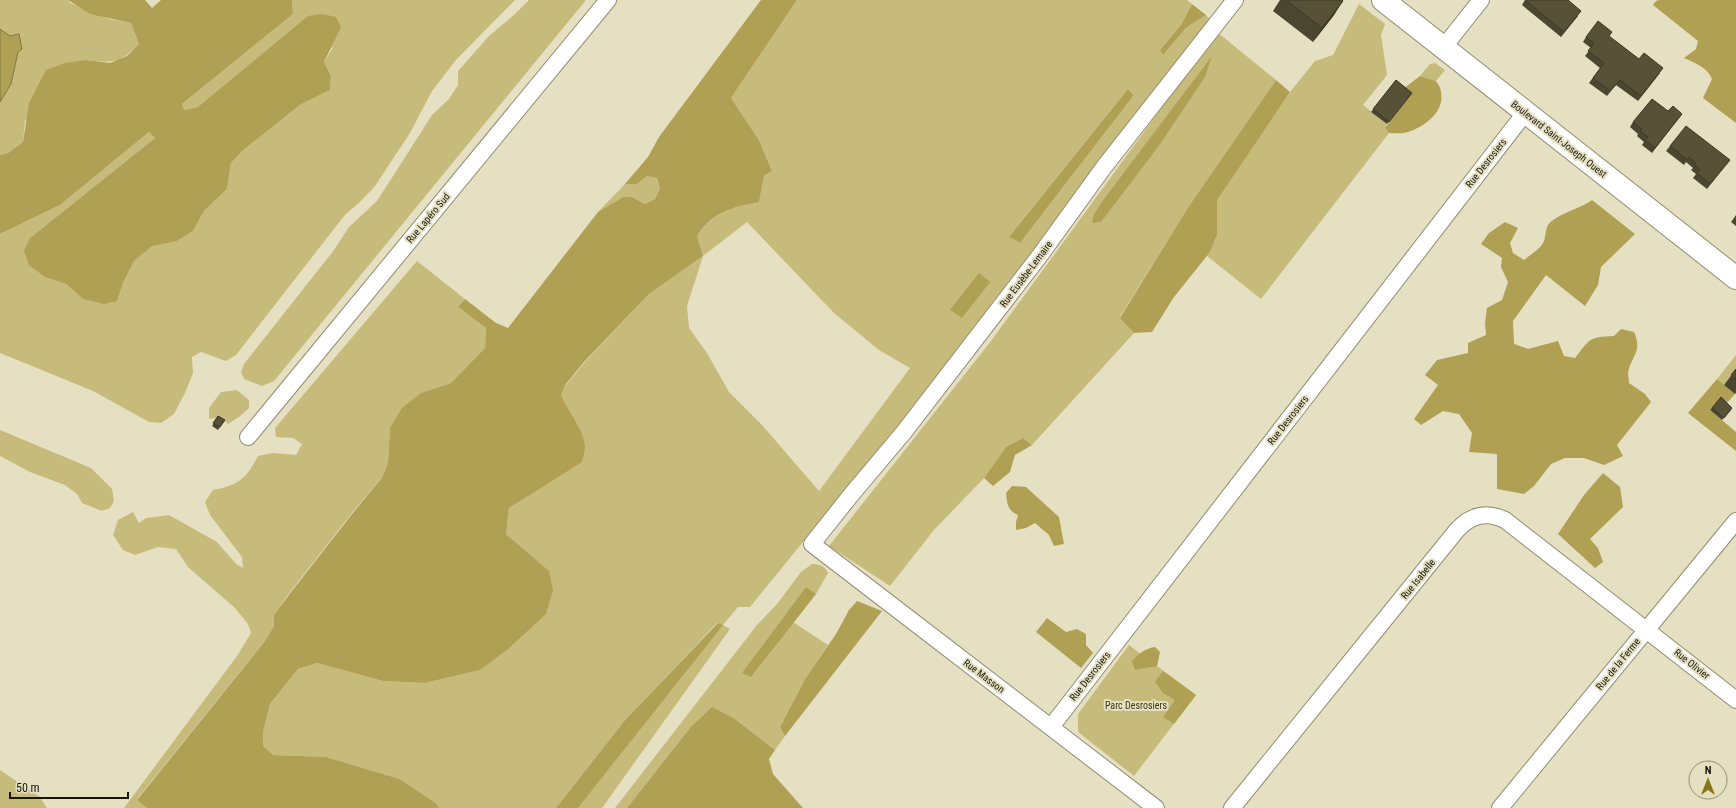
<svg xmlns="http://www.w3.org/2000/svg" width="1736" height="808" font-family="'Roboto Condensed',sans-serif">
	<style>
		.green { fill: #c7bb7c; fill-rule: evenodd }
		.forest { fill: #afa054 }
		.water { fill: #afa154; stroke: #82773e }
		.lines { fill: none; stroke-linecap: round; stroke-linejoin: round }
		.street-casing { stroke: #928c71; stroke-width: 18 }
		.secondary-casing { stroke: #928c71; stroke-width: 24 }
		.street { stroke: #fff; stroke-width: 16 }
		.secondary { stroke: #fff; stroke-width: 22 }
		.wall { fill: #4a462f }
		.shaded-wall { fill: #3c3926 }
		.building { fill: #565137; stroke: #3c3926 }
		.labels { text-anchor: middle; dominant-baseline: central; stroke-width: 4; stroke-linejoin: round; paint-order: stroke }
		.street-label { font-size: 10px; fill: #18160b; stroke: #e5e0c2 }
		.park-label { font-size: 10px; fill: #3c3513; stroke: #e5e0c2 }
	</style>
	<rect width="100%" height="100%" fill="#e5e0c2"/>
	<path class="green" d="M 0,0 L 68,0 L 70,3 L 109,19 L 131,23 L 139,44 C 119,64 113,63 86,60 L 25,121 L 23,142 L 8,153 L 0,155 L 0,102 L 11,84 L 18,52 L 10,36 L 0,29 Z
		M 292,0 L 515,0 L 456,60 L 432,91 L 410,133 L 375,186 L 362,200 L 344,216 L 236,355 L 226,361 L 201,352 L 192,357 L 193,373 L 185,393 L 174,414 L 161,423 L 149,422 L 93,391 L 0,353 L 0,234 L 60,205 L 149,132 L 155,138 L 30,238 L 45,277 L 66,284 L 83,299 L 117,301 L 123,283 L 134,261 L 152,245 L 177,241 L 193,231 L 204,211 L 227,189 L 231,163 L 242,151 L 300,105 L 330,90 L 331,76 L 324,62 L 333,47 L 198,107 L 184,110 L 182,104 L 293,14 Z
		M 529,0 L 586,0 L 274,381 L 262,386 L 244,379 L 241,372 L 244,364 L 334,250 L 349,227 L 377,201 L 432,115 L 449,99 L 458,85 L 458,71 L 489,36 L 515,14 Z
		M 797,0 L 1187,0 L 1192,4 L 1181,25 L 1160,50 L 1163,55 L 1186,28 L 1206,15 L 1210,20 L 1121,133 L 940,374 L 750,607 L 738,607 L 723,625 L 730,629 L 602,808 L 578,808 L 722,625 L 717,623 L 625,720 L 556,808 L 439,808 L 437,804 L 400,779 L 326,757 L 273,755 L 263,747 L 263,732 L 270,704 L 298,669 L 317,663 L 383,681 L 425,683 L 480,670 L 549,572 L 506,534 L 509,508 L 531,493 L 568,410 L 561,395 L 566,385 L 585,362 L 649,294 L 703,256 L 697,236 C 712,212 733,208 759,201 L 764,176 L 772,171 L 759,140 L 731,98 ZM 1128,89 L 1134,95 L 1020,243 L 1009,237 ZM 747,222 L 834,313 L 879,350 L 910,368 L 819,491 L 762,425 L 729,392 L 707,353 L 689,328 L 687,306 L 703,256 Z
		M 1359,4 L 1385,24 L 1381,35 L 1387,75 L 1363,105 L 1387,124 L 1385,128 L 1389,133 L 1261,299 L 1207,256 L 1210,252 L 1217,235 L 1217,200 L 1227,183 L 1290,92 L 1315,61 L 1333,55 Z
		M 1217,32 L 1276,80 L 1187,209 L 1120,317 L 1134,333 L 1032,445 L 1023,438 L 1006,447 L 984,478 L 934,530 L 890,586 L 829,546 L 991,341 ZM 1211,58 L 1094,214 L 1103,200 Z
		M 1435,63 L 1445,70 L 1436,81 L 1420,76 L 1430,64 Z
		M 647,176 L 657,178 L 660,188 L 655,199 L 645,204 L 632,197 L 623,197 L 598,212 L 625,184 L 637,184 Z
		M 417,261 L 465,299 L 458,307 L 486,328 L 485,348 L 451,383 L 421,393 L 390,428 L 388,463 L 382,478 L 355,509 L 287,596 L 274,615 L 274,626 L 265,641 L 137,799 L 147,808 L 124,808 L 237,656 L 251,633 L 248,624 L 235,608 L 188,567 L 176,549 L 158,547 L 135,555 L 123,550 L 113,535 L 118,520 L 133,512 L 139,523 L 146,518 L 169,515 L 217,542 L 236,564 L 243,568 L 242,557 L 210,515 L 205,502 L 213,490 C 239,485 246,479 258,456 L 273,453 L 296,455 L 302,444 L 293,438 L 276,437 L 275,428 Z
		M 1736,355 L 1736,370 L 1724,385 L 1717,379 Z
		M 237,390 L 249,400 L 249,408 L 239,417 L 228,424 L 221,417 L 209,419 L 209,408 L 221,392 Z
		M 0,430 L 91,468 L 112,489 L 114,501 L 110,508 L 102,511 L 82,503 L 77,494 L 65,485 L 30,472 L 0,456 Z
		M 812,564 C 819,564 825,566 828,573 L 816,594 L 806,588 L 751,677 L 793,622 L 828,645 L 805,679 L 780,727 L 785,736 L 775,750 L 735,719 L 690,728 L 627,808 L 615,808 L 757,625 L 777,604 L 801,572 Z
		M 1129,645 L 1196,695 L 1134,776 L 1078,732 L 1078,714 Z
		M 0,770 L 40,797 L 47,808 L 0,808 Z"/>
	<path class="forest" d="M 68,0 L 145,0 L 152,8 L 161,0 L 292,0 L 293,14 L 182,104 L 184,110 L 198,107 L 308,16 L 322,14 L 336,17 L 341,27 L 324,62 L 331,76 L 330,90 L 300,105 L 242,151 L 231,163 L 227,189 L 204,211 L 193,231 L 177,241 L 152,246 L 134,261 L 123,283 L 117,301 L 104,304 L 83,299 L 66,284 L 45,277 L 29,265 L 24,251 L 30,238 L 155,138 L 149,132 L 60,205 L 0,234 L 0,155 L 8,153 L 23,142 L 29,103 L 46,70 L 65,63 L 86,60 L 110,63 L 127,56 L 139,44 L 131,23 L 90,14 Z
		M 761,0 L 797,0 L 731,98 L 759,140 L 772,171 L 764,176 L 759,202 C 733,207 712,212 697,236 L 703,256 L 649,294 L 584,362 L 566,384 L 561,395 C 568,412 583,428 585,446 C 585,451 583,457 582,462 L 509,508 L 506,534 L 549,571 L 553,590 L 546,614 L 508,649 L 480,670 L 425,683 L 383,681 L 317,663 L 298,669 L 270,704 L 263,732 L 263,746 L 273,755 L 326,757 L 400,779 L 437,804 L 439,808 L 147,808 L 137,800 L 265,641 L 274,626 L 274,615 L 288,596 L 356,509 L 382,478 L 388,463 L 390,428 L 402,408 L 421,393 L 451,383 L 485,348 L 486,328 L 458,307 L 465,299 L 496,323 L 508,328 L 598,212 L 623,197 L 632,197 L 645,204 L 655,199 L 660,188 L 657,178 L 647,176 L 637,184 L 625,184 L 648,157 L 659,137 Z
		M 1659,0 L 1736,0 L 1736,123 L 1703,98 L 1712,79 C 1707,67 1695,63 1684,58 L 1696,49 L 1698,41 L 1653,5 L 1656,1 Z
		M 1192,4 L 1206,15 L 1186,28 L 1163,55 L 1160,50 L 1181,25 Z
		M 1212,56 L 1205,77 L 1158,147 L 1101,222 L 1092,223 L 1094,214 L 1103,200 Z
		M 1420,76 L 1436,81 C 1438,84 1441,88 1441,92 C 1445,112 1424,127 1408,132 C 1402,134 1395,133 1389,133 L 1385,128 L 1410,95 L 1403,89 Z
		M 1276,80 L 1290,92 L 1217,200 L 1217,235 L 1210,252 L 1174,297 L 1152,332 L 1134,333 L 1120,318 L 1187,209 Z
		M 1128,89 L 1134,95 L 1020,243 L 1009,237 Z
		M 1592,200 L 1635,234 L 1601,267 L 1598,285 L 1585,306 L 1546,275 L 1513,321 L 1514,344 L 1528,349 L 1558,341 L 1564,356 L 1575,358 C 1590,339 1588,337 1614,336 L 1621,329 L 1634,332 C 1643,352 1631,356 1628,373 C 1628,376 1629,380 1629,383 L 1645,394 L 1651,402 L 1617,445 L 1623,456 L 1604,465 L 1584,458 L 1565,458 L 1551,464 L 1534,486 L 1524,494 L 1497,489 L 1497,454 L 1469,452 L 1472,433 L 1459,414 L 1443,411 L 1421,425 L 1414,419 L 1438,385 L 1425,375 L 1437,360 L 1468,353 L 1468,343 L 1486,335 L 1485,323 L 1487,308 L 1502,300 L 1508,282 L 1501,267 L 1502,258 L 1481,244 L 1489,233 L 1505,222 L 1518,228 L 1510,243 L 1513,253 L 1524,260 C 1530,255 1539,250 1543,243 C 1546,238 1545,230 1548,225 C 1556,214 1580,209 1592,200 Z
		M 979,273 L 990,282 L 962,318 L 950,310 Z
		M 1717,379 L 1735,394 L 1725,405 L 1710,410 L 1736,432 L 1736,451 L 1688,413 Z
		M 1023,438 L 1032,445 L 1015,455 L 1010,472 L 993,486 L 984,478 L 1006,447 Z
		M 1603,473 L 1620,487 L 1623,507 L 1590,539 L 1598,548 L 1603,562 L 1595,568 L 1558,534 L 1584,495 Z
		M 1012,486 L 1026,487 L 1059,517 L 1064,544 L 1054,546 L 1049,535 L 1035,523 L 1026,528 L 1016,530 L 1016,522 L 1018,515 C 1008,511 1007,504 1006,493 Z
		M 806,587 L 816,594 L 751,677 L 742,673 Z
		M 857,601 L 882,611 L 785,736 L 780,727 L 805,679 L 836,634 L 849,610 Z
		M 1047,618 L 1066,632 L 1077,629 L 1086,634 L 1086,645 L 1093,653 L 1081,668 L 1036,632 Z
		M 718,623 L 723,625 L 578,808 L 556,808 L 625,720 Z
		M 1155,647 L 1160,652 L 1157,666 L 1135,670 L 1132,661 C 1138,654 1146,648 1155,647 Z
		M 1163,671 L 1196,695 L 1174,724 L 1163,717 L 1175,700 L 1163,693 L 1155,682 Z
		M 712,707 L 735,719 L 775,750 L 769,759 L 773,774 L 803,808 L 627,808 L 690,728 Z"/>
	<path class="water" d="M 0,29 L 10,36 L 19,34 L 22,49 L 18,52 L 11,84 L 0,102 Z"/>
	<g class="lines">
		<g class="street-casing">
			<path id="street" d="M 1443,48 L 1481,0
				M 248,437 L 608,0
				M 1051,727 L 1525,113
				M 1156,808 L 812,544 L 851,495 L 904,432 L 1041,254 L 1104,167 L 1235,0
				M 1232,808 L 1457,530 C 1471,515 1486,511 1505,520 L 1736,700
				M 1500,808 L 1736,521"/>
		</g>
		<g class="secondary-casing">
			<path id="secondary" d="M 1383,0 L 1736,278"/>
		</g>
		<use href="#street" class="street"/>
		<use href="#secondary" class="secondary"/>
	</g>
	<path class="wall" d="M 1280,0 L 1342,0 L 1334,15 L 1313,42 L 1273,11 Z
		M 1525,0 L 1578,16 L 1561,37 L 1522,5 Z
		M 1586,37 L 1609,37 L 1639,59 L 1660,73 L 1638,101 L 1616,85 L 1607,96 L 1589,83 L 1600,68 L 1585,56 L 1591,48 L 1583,42 Z
		M 1396,80 L 1412,93 L 1387,124 L 1371,112 Z
		M 1668,111 L 1682,114 L 1652,153 L 1642,145 L 1644,142 L 1637,136 L 1638,134 L 1630,127 L 1633,122 Z
		M 1670,146 L 1730,160 L 1707,189 L 1693,178 L 1696,174 L 1691,170 L 1693,168 L 1686,162 L 1684,165 L 1666,151 Z
		M 1736,215 L 1736,226 L 1731,222 Z
		M 1736,369 L 1736,393 L 1735,394 L 1724,385 Z
		M 1712,408 L 1731,410 L 1722,420 L 1710,410 Z
		M 218,416 L 225,420 L 218,430 L 212,426 Z"/>
	<path class="shaded-wall" d="M 1343,1 L 1334,15 L 1313,42 L 1322,28 Z"/>
	<path class="building" d="M 1286,0 L 1342,0 L 1343,1 L 1322,28 Z
		M 1525,0 L 1568,0 L 1581,11 L 1564,32 Z
		M 1598,21 L 1612,32 L 1609,36 L 1639,59 L 1644,53 L 1663,68 L 1641,96 L 1620,80 L 1610,91 L 1593,78 L 1604,63 L 1588,51 L 1594,43 L 1586,37 Z
		M 1396,80 L 1412,93 L 1389,122 L 1373,109 Z
		M 1652,99 L 1668,111 L 1673,106 L 1682,114 L 1655,148 L 1645,140 L 1648,137 L 1640,131 L 1642,129 L 1633,122 Z
		M 1686,126 L 1730,160 L 1710,184 L 1697,173 L 1700,170 L 1694,165 L 1696,163 L 1689,157 L 1687,160 L 1670,146 Z
		M 1736,369 L 1736,380 L 1731,375 Z
		M 1721,397 L 1732,408 L 1724,418 L 1712,408 Z
		M 218,416 L 225,420 L 220,427 L 213,423 Z"/>
	<g class="labels">
		<g class="street-label">
			<text transform="translate(1559 139) rotate(38)">Boulevard Saint-Joseph Ouest</text>
			<text transform="translate(1486 163) rotate(-52)">Rue Desrosiers</text>
			<text transform="translate(428 218) rotate(-50)">Rue Lapéro Sud</text>
			<text transform="translate(1026 274) rotate(-53)">Rue Eusèbe-Lemaire</text>
			<text transform="translate(1288 420) rotate(-52)">Rue Desrosiers</text>
			<text transform="translate(1418 579) rotate(-51)">Rue Isabelle</text>
			<text transform="translate(1618 664) rotate(-51)">Rue de la Ferme</text>
			<text transform="translate(1692 664) rotate(38)">Rue Olivier</text>
			<text transform="translate(984 676) rotate(37)">Rue Masson</text>
			<text transform="translate(1090 676) rotate(-52)">Rue Desrosiers</text>
		</g>
		<g class="park-label">
			<text x="1136" y="705">Parc Desrosiers</text>
		</g>
	</g>
	<g transform="translate(1708 780)"><circle r="19" fill="#e5e0c2" stroke="#938f79"/>
	<path d="M0-3L7 15L0 10L-7 15Z" fill="#857517"/>
	<text y="-6" font-size="11" font-weight="bold" text-anchor="middle" fill="#18160b">N</text>
	</g>
	<path d="M10 792v6h118v-6" fill="none" stroke="#18160b" stroke-width="2"/>
	<text x="16" y="792" font-size="12" fill="#18160b" stroke="#e5e0c2" stroke-width="3" paint-order="stroke">50 m</text>
</svg>
